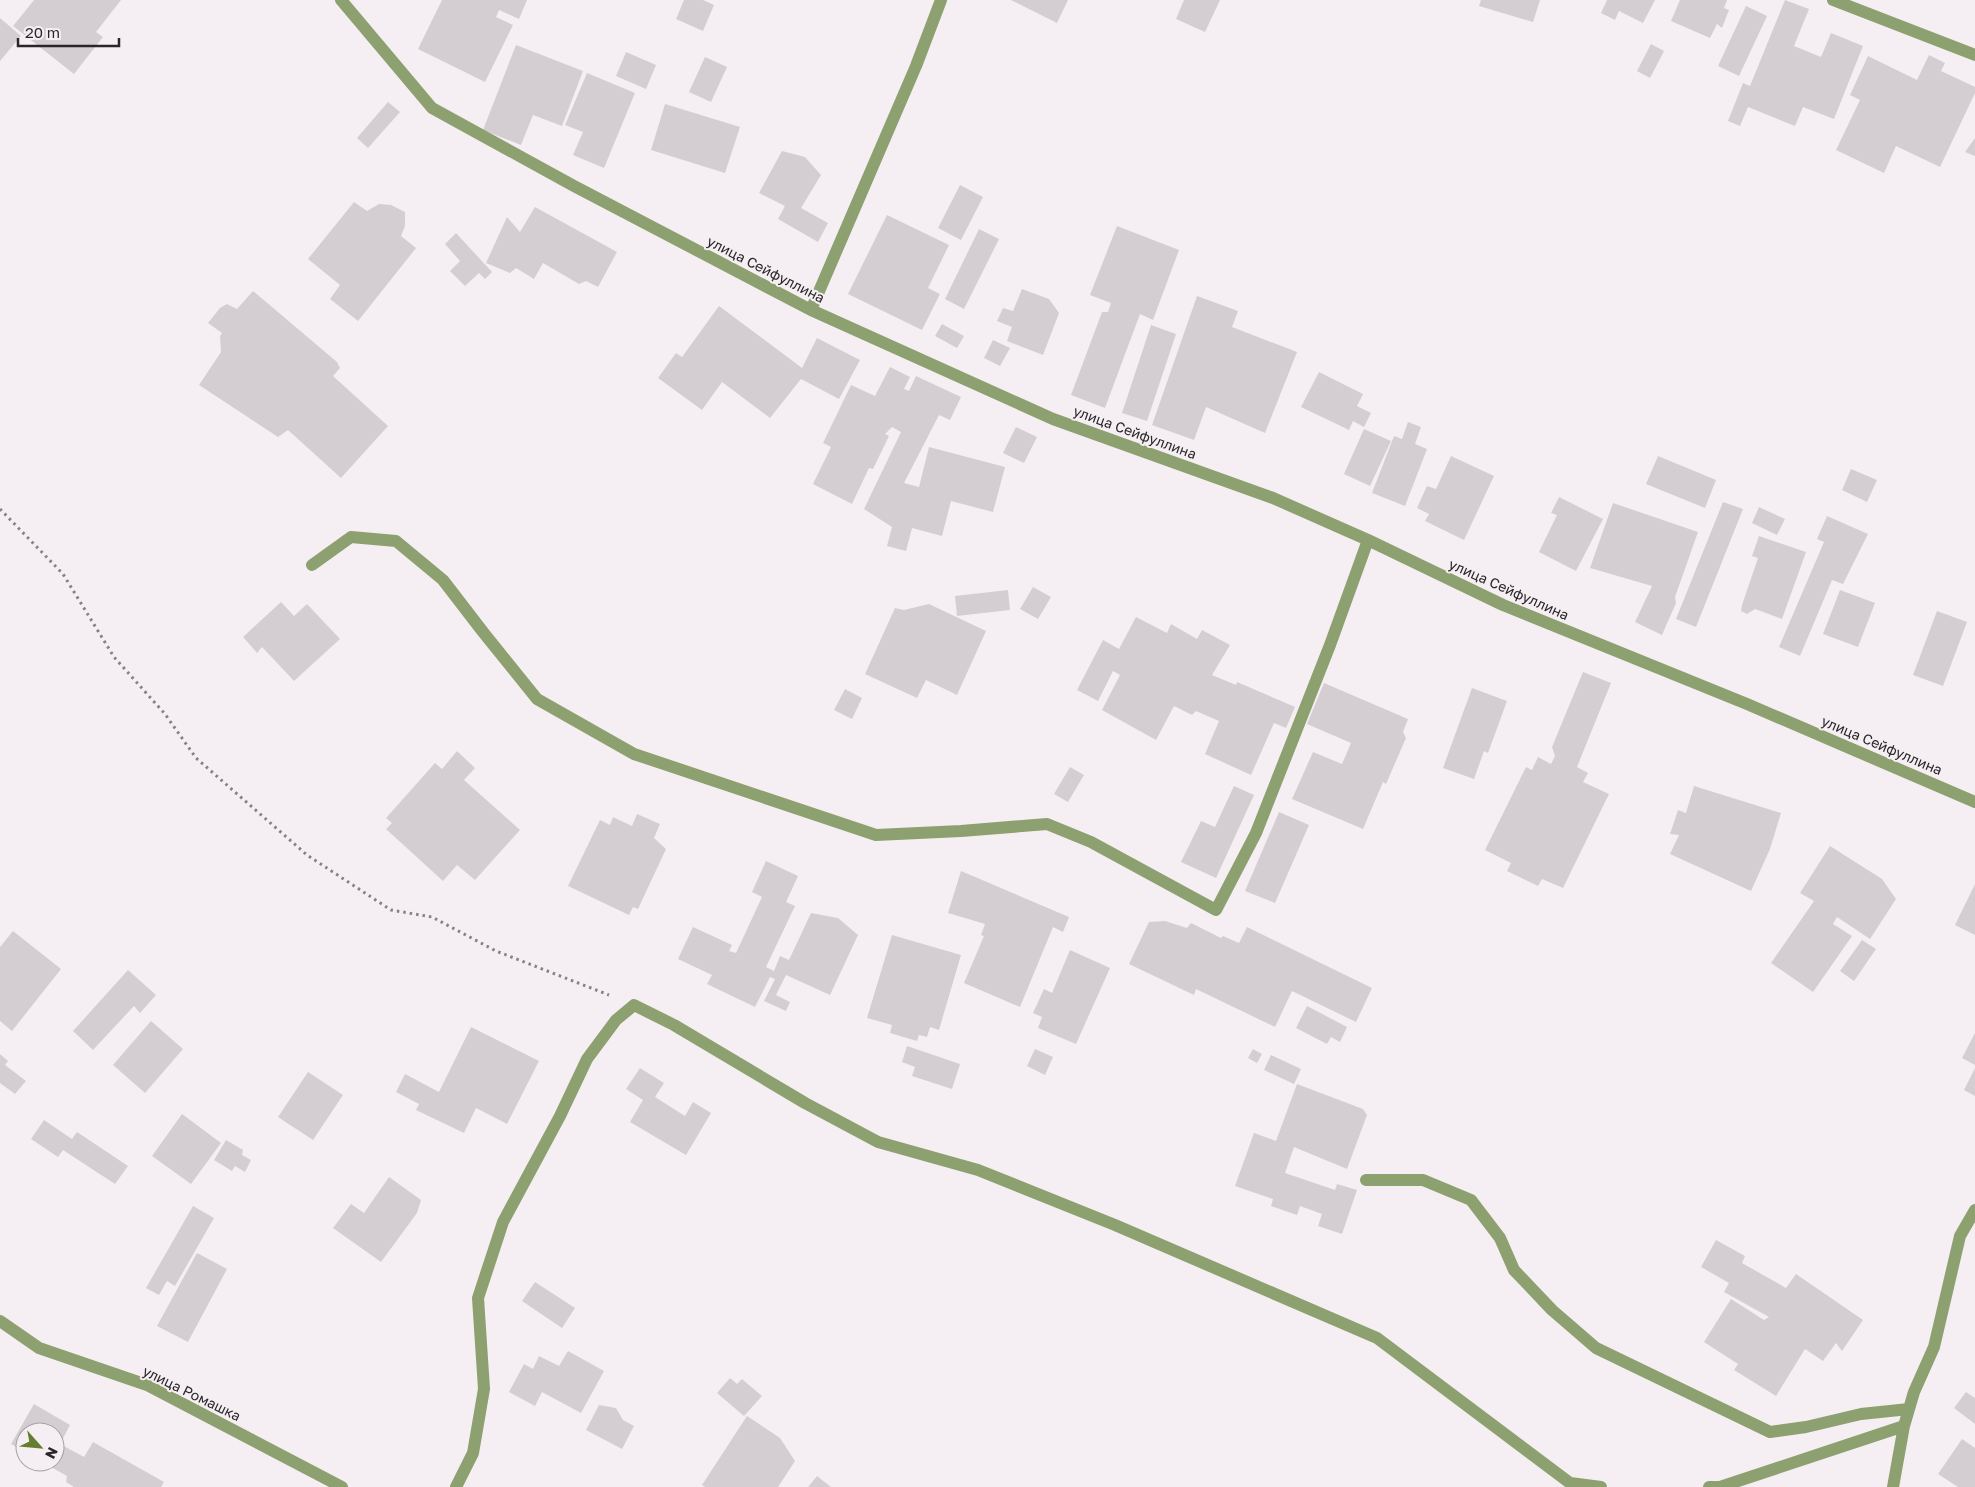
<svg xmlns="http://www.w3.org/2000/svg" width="1975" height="1487" font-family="'Golos Text',sans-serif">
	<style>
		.building { fill: #d4ced2 }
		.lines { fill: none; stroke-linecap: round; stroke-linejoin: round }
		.path { stroke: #868284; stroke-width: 3; stroke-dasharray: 2.5 4; stroke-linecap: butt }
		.minor { stroke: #8da06f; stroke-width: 12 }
		.labels { text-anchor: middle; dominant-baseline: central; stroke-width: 4; stroke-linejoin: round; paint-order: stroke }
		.street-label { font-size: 14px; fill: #282627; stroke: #f5eff3 }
	</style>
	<rect width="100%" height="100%" fill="#f5eff3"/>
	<path class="building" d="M 34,0 L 121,0 L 96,32 L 103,37 L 74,74 L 13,26 Z
		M 442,0 L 527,0 L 519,19 L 499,10 L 496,17 L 513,25 L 485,82 L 418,49 Z
		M 684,0 L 703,0 L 714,5 L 703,31 L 676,19 Z
		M 1011,0 L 1068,0 L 1057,23 Z
		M 1184,0 L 1220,0 L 1205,32 L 1176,19 Z
		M 1481,0 L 1540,0 L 1533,22 L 1479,6 Z
		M 1607,0 L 1655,0 L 1643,23 L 1619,11 L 1615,20 L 1601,13 Z
		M 1680,0 L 1727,0 L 1724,8 L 1729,10 L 1722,28 L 1717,24 L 1710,38 L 1671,21 Z
		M 1785,0 L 1809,9 L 1794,46 L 1821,57 L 1831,33 L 1863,46 L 1834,119 L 1803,107 L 1795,126 L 1748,107 L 1740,126 L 1728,121 L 1743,83 L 1750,86 Z
		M 1746,6 L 1767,16 L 1739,76 L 1718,66 Z
		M 0,18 L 21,36 L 0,61 Z
		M 1651,44 L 1664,51 L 1650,78 L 1637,71 Z
		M 516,45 L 583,71 L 562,126 L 533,115 L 521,145 L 483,130 Z
		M 626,52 L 656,65 L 646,89 L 616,76 Z
		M 1929,55 L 1945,63 L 1941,71 L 1975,87 L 1975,93 L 1940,167 L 1896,146 L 1884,173 L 1836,150 L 1860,100 L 1850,95 L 1868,56 L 1917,80 Z
		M 705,57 L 727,67 L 711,102 L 689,92 Z
		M 587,73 L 635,93 L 604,168 L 573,155 L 583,132 L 565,125 Z
		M 388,102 L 400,112 L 368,148 L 357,138 Z
		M 665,104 L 740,127 L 725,173 L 651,150 Z
		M 1975,138 L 1975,156 L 1965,152 Z
		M 782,151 L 805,157 L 821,175 L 801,208 L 828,223 L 818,242 L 778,219 L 785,206 L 759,193 Z
		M 960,185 L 983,197 L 961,240 L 938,228 Z
		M 354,202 L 367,211 L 379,204 L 391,205 L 405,212 L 405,226 L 401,236 L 416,248 L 358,321 L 330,299 L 340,285 L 308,259 Z
		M 535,207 L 617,252 L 598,287 L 586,281 L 579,284 L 543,263 L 534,279 L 516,268 L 510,273 L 486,263 L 507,217 L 520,232 Z
		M 887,215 L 949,245 L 928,288 L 940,294 L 922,330 L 848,294 Z
		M 1117,226 L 1179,250 L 1153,320 L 1140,314 L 1105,408 L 1071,395 L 1102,312 L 1108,312 L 1111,303 L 1090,295 Z
		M 979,229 L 999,239 L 964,309 L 945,299 Z
		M 456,233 L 492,272 L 485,279 L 479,273 L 465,286 L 450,271 L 460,261 L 445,244 Z
		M 1022,289 L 1049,299 L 1059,313 L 1043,355 L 1007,341 L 1012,327 L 997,321 L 1003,308 L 1013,311 Z
		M 253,291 L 337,362 L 340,368 L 333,376 L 388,426 L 341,478 L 288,430 L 278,437 L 199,385 L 221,352 L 220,336 L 222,333 L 208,323 L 220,308 L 227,304 L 237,309 Z
		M 1197,296 L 1238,311 L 1232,327 L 1297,352 L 1265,433 L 1206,407 L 1194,440 L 1152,425 Z
		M 719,306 L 802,368 L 817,338 L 860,360 L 839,399 L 801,379 L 770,418 L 722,382 L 702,410 L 658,378 L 676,353 L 682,357 Z
		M 942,324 L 964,336 L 957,348 L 935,336 Z
		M 1151,325 L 1176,334 L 1147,421 L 1122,413 Z
		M 993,340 L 1010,348 L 1000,366 L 984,358 Z
		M 890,367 L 910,377 L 904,389 L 909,391 L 916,376 L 961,397 L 950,420 L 939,415 L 904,483 L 919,487 L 929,447 L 1005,467 L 993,512 L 951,501 L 942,536 L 912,528 L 906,551 L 887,546 L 892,527 L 864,509 L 901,432 L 892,427 L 885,434 L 889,436 L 873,469 L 869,468 L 852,504 L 813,484 L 831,447 L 823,443 L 851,385 L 875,396 Z
		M 1319,372 L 1363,394 L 1357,406 L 1371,413 L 1364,427 L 1353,421 L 1349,430 L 1301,407 Z
		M 1408,422 L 1421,427 L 1415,444 L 1427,449 L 1405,506 L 1372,493 L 1394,436 L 1402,439 Z
		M 1016,427 L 1037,437 L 1024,463 L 1003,453 Z
		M 1364,429 L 1391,441 L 1370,486 L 1344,474 Z
		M 1451,456 L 1494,476 L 1464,540 L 1425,521 L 1429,514 L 1417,508 L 1427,486 L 1436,489 Z
		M 1658,456 L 1716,480 L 1705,508 L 1646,484 Z
		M 1851,469 L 1877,480 L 1867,502 L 1842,490 Z
		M 1559,497 L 1603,519 L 1576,571 L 1539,552 L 1557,515 L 1551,513 Z
		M 1723,502 L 1743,509 L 1696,627 L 1676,619 Z
		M 1613,503 L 1698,532 L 1675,597 L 1676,603 L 1662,635 L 1635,622 L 1652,586 L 1590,568 Z
		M 1759,507 L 1785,519 L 1777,535 L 1752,523 Z
		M 1827,516 L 1868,534 L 1843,584 L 1832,580 L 1800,656 L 1779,647 L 1824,542 L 1817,539 Z
		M 1759,536 L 1806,552 L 1782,619 L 1755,609 L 1747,614 L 1741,611 L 1742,605 L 1758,558 L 1752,556 Z
		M 1033,587 L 1051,597 L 1038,619 L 1020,609 Z
		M 1008,590 L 1010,610 L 957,616 L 955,596 Z
		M 1840,590 L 1875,603 L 1858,647 L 1823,634 Z
		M 281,602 L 294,616 L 307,604 L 340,639 L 294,681 L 262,647 L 257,653 L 243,637 Z
		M 929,604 L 986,631 L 957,695 L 926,680 L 917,698 L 865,674 L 895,608 L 904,610 Z
		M 1937,611 L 1967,622 L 1943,686 L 1913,675 Z
		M 1136,617 L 1167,633 L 1171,624 L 1197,639 L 1202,630 L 1230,645 L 1212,675 L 1236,685 L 1237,682 L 1295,707 L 1286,728 L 1274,723 L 1251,775 L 1205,754 L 1219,721 L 1196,711 L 1192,715 L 1174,706 L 1156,740 L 1102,710 L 1120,675 L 1113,671 L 1098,701 L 1077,690 L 1103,640 L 1119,649 Z
		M 1583,672 L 1611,683 L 1577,767 L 1588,773 L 1583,782 L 1609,794 L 1563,888 L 1542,879 L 1538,886 L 1507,871 L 1511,863 L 1485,850 L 1526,767 L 1532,770 L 1538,757 L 1551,764 L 1555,756 L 1552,747 Z
		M 1324,683 L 1408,719 L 1403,732 L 1406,738 L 1386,784 L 1383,782 L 1363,829 L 1292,799 L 1313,752 L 1342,764 L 1351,743 L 1307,724 Z
		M 1472,688 L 1507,701 L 1488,753 L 1484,751 L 1474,779 L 1443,768 Z
		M 845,689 L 862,698 L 852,719 L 834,710 Z
		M 457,751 L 475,768 L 464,780 L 520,830 L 475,880 L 457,865 L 443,881 L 386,829 L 392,823 L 386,818 L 435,763 L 442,769 Z
		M 1070,767 L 1084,775 L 1068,802 L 1054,794 Z
		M 1234,786 L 1254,795 L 1216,878 L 1181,862 L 1201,821 L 1215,827 Z
		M 1694,786 L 1781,813 L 1770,849 L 1751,891 L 1670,854 L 1679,835 L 1670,834 L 1678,810 L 1686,813 Z
		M 1279,812 L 1309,825 L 1275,903 L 1245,891 Z
		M 637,814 L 660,824 L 654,838 L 666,849 L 638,909 L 633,907 L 629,915 L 568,886 L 600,820 L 610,825 L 613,817 L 632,826 Z
		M 1830,846 L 1882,879 L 1896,899 L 1870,939 L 1837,917 L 1833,924 L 1852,936 L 1813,992 L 1771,963 L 1814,901 L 1800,893 Z
		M 766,861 L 798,876 L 786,902 L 795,906 L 766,967 L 774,971 L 780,956 L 789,960 L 811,913 L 838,918 L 858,935 L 830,995 L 786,975 L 776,995 L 790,1002 L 786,1011 L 764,1001 L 775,979 L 770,977 L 755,1007 L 707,984 L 712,975 L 678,959 L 693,927 L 732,945 L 729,951 L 736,953 L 762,897 L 752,892 Z
		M 961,871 L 1069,917 L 1063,932 L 1053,927 L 1020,1007 L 964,983 L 984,936 L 981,935 L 985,924 L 948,913 Z
		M 1975,884 L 1975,935 L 1955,925 Z
		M 1165,921 L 1187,928 L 1191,923 L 1221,938 L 1223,936 L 1239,943 L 1247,927 L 1372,988 L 1356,1022 L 1292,991 L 1275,1027 L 1196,989 L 1194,995 L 1129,964 L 1149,922 Z
		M 13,931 L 61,969 L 12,1031 L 0,1021 L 0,947 Z
		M 892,935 L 961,955 L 939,1030 L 930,1027 L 927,1037 L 919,1035 L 917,1041 L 890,1033 L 892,1025 L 867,1018 Z
		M 1862,940 L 1876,949 L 1854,981 L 1840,971 Z
		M 1070,950 L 1110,968 L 1076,1044 L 1038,1028 L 1042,1017 L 1033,1013 L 1044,989 L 1052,993 Z
		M 128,970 L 156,995 L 140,1013 L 134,1006 L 93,1050 L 73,1031 Z
		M 1307,1006 L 1347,1027 L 1340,1042 L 1331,1037 L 1327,1044 L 1296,1028 Z
		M 151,1021 L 183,1049 L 145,1093 L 113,1065 Z
		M 471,1027 L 539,1061 L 507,1124 L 476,1108 L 464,1133 L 416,1110 L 419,1104 L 396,1092 L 405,1074 L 439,1092 Z
		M 1975,1033 L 1975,1065 L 1962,1058 Z
		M 907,1046 L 960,1064 L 952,1089 L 912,1076 L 915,1067 L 902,1062 Z
		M 1035,1049 L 1053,1057 L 1045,1075 L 1027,1066 Z
		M 1253,1049 L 1262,1054 L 1257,1063 L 1248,1058 Z
		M 0,1054 L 8,1061 L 5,1065 L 26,1081 L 15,1094 L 0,1083 Z
		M 1271,1055 L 1301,1069 L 1294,1084 L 1264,1070 Z
		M 640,1068 L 664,1083 L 655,1097 L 685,1116 L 693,1102 L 711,1113 L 686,1155 L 630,1122 L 643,1100 L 626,1089 Z
		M 1975,1068 L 1975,1096 L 1964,1090 Z
		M 308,1072 L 343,1095 L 313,1140 L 278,1117 Z
		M 1297,1084 L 1363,1109 L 1367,1115 L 1347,1169 L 1294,1147 L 1285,1173 L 1335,1190 L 1337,1184 L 1357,1190 L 1342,1234 L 1318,1226 L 1322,1214 L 1300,1206 L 1297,1215 L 1271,1206 L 1273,1199 L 1235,1186 L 1254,1133 L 1276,1141 Z
		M 182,1114 L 221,1143 L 191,1184 L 152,1156 Z
		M 44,1120 L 72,1139 L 77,1132 L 128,1166 L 115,1184 L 63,1150 L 58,1157 L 31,1139 Z
		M 226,1140 L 243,1150 L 242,1155 L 251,1160 L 245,1172 L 235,1166 L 232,1171 L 214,1160 Z
		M 389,1177 L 421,1200 L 417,1213 L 381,1262 L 333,1228 L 351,1204 L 364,1213 Z
		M 193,1206 L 214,1218 L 175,1286 L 167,1281 L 159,1295 L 146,1288 Z
		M 1716,1240 L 1745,1256 L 1742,1263 L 1786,1288 L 1796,1274 L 1863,1320 L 1842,1351 L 1836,1343 L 1823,1361 L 1805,1349 L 1776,1396 L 1734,1370 L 1738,1364 L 1704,1342 L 1731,1299 L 1764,1320 L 1769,1317 L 1724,1292 L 1729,1283 L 1701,1267 Z
		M 197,1253 L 227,1269 L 188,1342 L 157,1326 Z
		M 535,1282 L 575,1308 L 562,1328 L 522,1301 Z
		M 568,1351 L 604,1371 L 581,1413 L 542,1392 L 535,1406 L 509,1392 L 524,1364 L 533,1369 L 539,1356 L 559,1366 Z
		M 730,1378 L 737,1384 L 742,1379 L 762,1396 L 744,1416 L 717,1393 Z
		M 1966,1392 L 1975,1398 L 1975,1424 L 1954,1408 Z
		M 34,1404 L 70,1425 L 60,1444 L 84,1457 L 93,1442 L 164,1482 L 161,1487 L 74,1487 L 66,1482 L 67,1476 L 42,1462 L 55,1462 L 55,1432 L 25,1432 L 25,1452 L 11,1444 Z
		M 599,1405 L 616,1408 L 623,1420 L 634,1426 L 622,1449 L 586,1430 Z
		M 747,1416 L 780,1438 L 795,1461 L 778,1487 L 705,1487 L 702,1485 Z
		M 1962,1439 L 1975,1448 L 1975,1487 L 1958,1487 L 1938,1474 Z
		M 817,1476 L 831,1487 L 808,1487 Z"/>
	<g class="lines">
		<path class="path" d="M 0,509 L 63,574 L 114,657 L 165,714 L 196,758 L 307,855 L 391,910 L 432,917 L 496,951 L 609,995"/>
		<path class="minor" d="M 341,0 L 432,108 L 574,186 L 811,310 L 1053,419 L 1273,498 L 1368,540 L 1503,605 L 1747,704 L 1975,802
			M 1833,0 L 1975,55
			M 811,310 L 916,66 L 941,0
			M 312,565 L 351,537 L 396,541 L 443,580 L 483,632 L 537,699 L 634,754 L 876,835 L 961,831 L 1047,824 L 1091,842 L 1216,910 L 1256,833 L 1330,645 L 1368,540
			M 1366,1180 L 1423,1180 L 1471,1200 L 1500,1238 L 1514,1270 L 1552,1310 L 1596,1348 L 1770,1432 L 1806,1427 L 1861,1414 L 1909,1409
			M 0,1321 L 39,1348 L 147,1385 L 342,1487
			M 456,1487 L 473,1453 L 484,1389 L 478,1298 L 503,1222 L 560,1116 L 587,1059 L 616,1020 L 634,1005 L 674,1025 L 805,1103 L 878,1142 L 978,1170 L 1115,1225 L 1377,1338 L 1570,1483 L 1601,1487
			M 1709,1487 L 1720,1487 L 1904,1426 L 1914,1392 L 1934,1347 L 1960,1236 L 1975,1210
			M 1893,1487 L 1904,1426"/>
	</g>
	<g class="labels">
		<g class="street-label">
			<text transform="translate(766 269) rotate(27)">улица Сейфуллина</text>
			<text transform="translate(1135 432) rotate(20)">улица Сейфуллина</text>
			<text transform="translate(1509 589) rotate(24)">улица Сейфуллина</text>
			<text transform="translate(1882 745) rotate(23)">улица Сейфуллина</text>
			<text transform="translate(192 1393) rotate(26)">улица Ромашка</text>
		</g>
	</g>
	<g transform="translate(40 1447) rotate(117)"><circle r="24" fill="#f5eff3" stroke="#a39fa1"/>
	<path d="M0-4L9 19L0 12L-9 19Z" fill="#647d30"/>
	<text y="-8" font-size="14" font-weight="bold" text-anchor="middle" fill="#282627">N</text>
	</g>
	<path d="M18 38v8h101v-8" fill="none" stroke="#282627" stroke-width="2.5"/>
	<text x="25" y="38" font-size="15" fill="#282627" stroke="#f5eff3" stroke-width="4" paint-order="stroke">20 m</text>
</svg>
